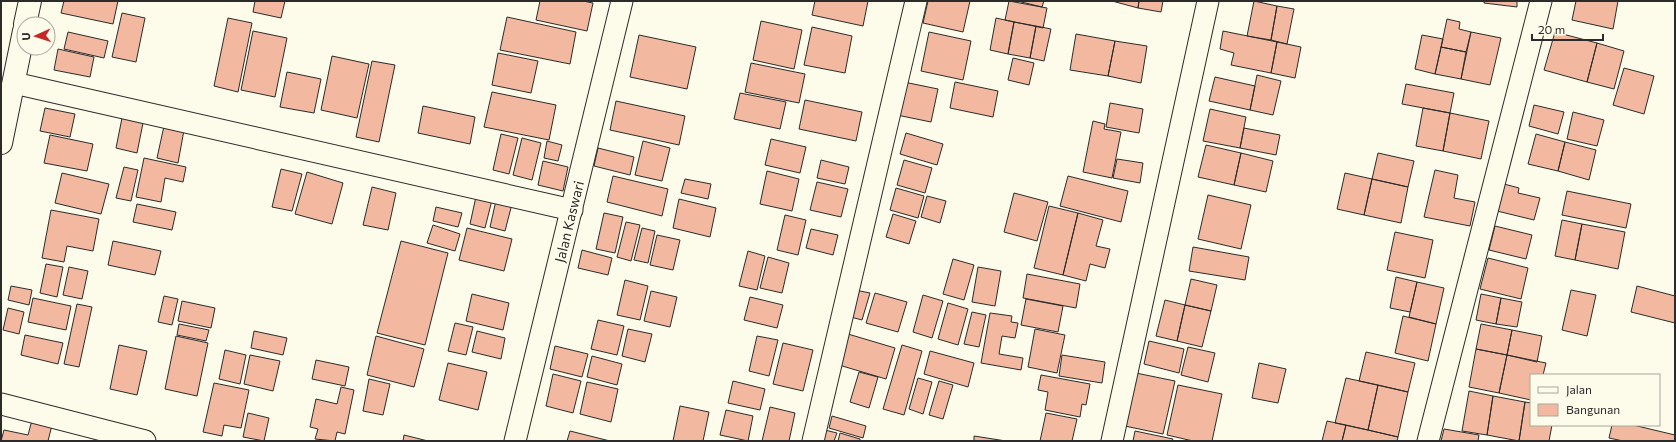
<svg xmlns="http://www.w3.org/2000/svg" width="1676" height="442" font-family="Commissioner,sans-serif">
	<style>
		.building { fill: #f2b8a0; stroke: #2b2b2b }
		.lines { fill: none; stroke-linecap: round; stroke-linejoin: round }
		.street-casing { stroke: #2b2b2b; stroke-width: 23 }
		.highway-casing { stroke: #2b2b2b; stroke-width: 24 }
		.street { stroke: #fdfbea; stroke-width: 21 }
		.highway { stroke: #fdfbea; stroke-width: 22 }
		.labels { text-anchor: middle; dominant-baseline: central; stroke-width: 3; stroke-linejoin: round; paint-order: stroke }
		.street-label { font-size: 14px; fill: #2b2b2b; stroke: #fdfbea }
	</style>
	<rect width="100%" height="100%" fill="#fdfbea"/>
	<path class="building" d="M 64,1 L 118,1 L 113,24 L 61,13 Z
		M 255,1 L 285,1 L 281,18 L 253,12 Z
		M 540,1 L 583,1 L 593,3 L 587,31 L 536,20 Z
		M 815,1 L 868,1 L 863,26 L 812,15 Z
		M 928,1 L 970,1 L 963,32 L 923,23 Z
		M 1009,1 L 1047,8 L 1043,28 L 1005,20 Z
		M 1017,1 L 1044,1 L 1042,7 Z
		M 1112,1 L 1139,1 L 1138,8 Z
		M 1139,1 L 1163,1 L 1161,12 L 1138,8 Z
		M 1254,1 L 1277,6 L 1271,40 L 1247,36 Z
		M 1484,1 L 1517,1 L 1517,7 L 1484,3 Z
		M 1576,1 L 1618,1 L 1613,29 L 1572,20 Z
		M 1277,6 L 1294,9 L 1287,44 L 1271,40 Z
		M 122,13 L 145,18 L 136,62 L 112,57 Z
		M 507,17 L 576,32 L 570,64 L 500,50 Z
		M 228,18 L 252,23 L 238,92 L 214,86 Z
		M 996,18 L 1014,22 L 1008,54 L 990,50 Z
		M 1447,19 L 1460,22 L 1459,29 L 1471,32 L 1466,52 L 1441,47 Z
		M 761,21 L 802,30 L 794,69 L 753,60 Z
		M 1014,22 L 1036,26 L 1030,58 L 1008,54 Z
		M 1036,26 L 1051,29 L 1044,61 L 1030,58 Z
		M 812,27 L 852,36 L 845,73 L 804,65 Z
		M 253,31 L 287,38 L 275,97 L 241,90 Z
		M 1223,31 L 1277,42 L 1271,73 L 1231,65 L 1234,53 L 1220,49 Z
		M 68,32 L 108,41 L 104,58 L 64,49 Z
		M 929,32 L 971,41 L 963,80 L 921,71 Z
		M 1471,32 L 1501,38 L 1490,85 L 1461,79 Z
		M 1555,32 L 1597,43 L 1587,82 L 1544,70 Z
		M 1076,34 L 1115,41 L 1108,76 L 1070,70 Z
		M 639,35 L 696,47 L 687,89 L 630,77 Z
		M 1422,35 L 1443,39 L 1435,74 L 1415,69 Z
		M 1115,41 L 1147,46 L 1141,83 L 1108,76 Z
		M 1277,42 L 1301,47 L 1295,78 L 1271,73 Z
		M 1597,43 L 1624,51 L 1614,89 L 1587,82 Z
		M 1441,47 L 1466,52 L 1461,79 L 1435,74 Z
		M 58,49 L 94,57 L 90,77 L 54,70 Z
		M 498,53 L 538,61 L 531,93 L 492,85 Z
		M 332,56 L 369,64 L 357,118 L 321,110 Z
		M 1013,58 L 1034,63 L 1029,85 L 1008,80 Z
		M 372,61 L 395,65 L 379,142 L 356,137 Z
		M 751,63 L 805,74 L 799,103 L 745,92 Z
		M 1624,68 L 1654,76 L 1644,114 L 1613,105 Z
		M 287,72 L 321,79 L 314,113 L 280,107 Z
		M 1257,75 L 1281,81 L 1273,115 L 1250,110 Z
		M 1215,77 L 1255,86 L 1250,110 L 1209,101 Z
		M 899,81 L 938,89 L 931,122 L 892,114 Z
		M 955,82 L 998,91 L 993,117 L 950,108 Z
		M 1406,84 L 1454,93 L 1450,113 L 1402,104 Z
		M 492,92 L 556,105 L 549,140 L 484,127 Z
		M 740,93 L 786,102 L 780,129 L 734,119 Z
		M 805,100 L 862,112 L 856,141 L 799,129 Z
		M 616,101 L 685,116 L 679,145 L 610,130 Z
		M 1110,103 L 1143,109 L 1139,133 L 1106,127 Z
		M 1534,105 L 1564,112 L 1558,134 L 1529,126 Z
		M 423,106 L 475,117 L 470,144 L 418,133 Z
		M 45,108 L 75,114 L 70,137 L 40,131 Z
		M 1423,108 L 1450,113 L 1443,151 L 1416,146 Z
		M 1210,109 L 1246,117 L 1240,148 L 1203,141 Z
		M 1573,112 L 1604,120 L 1597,146 L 1567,139 Z
		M 123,113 L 144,118 L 137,153 L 116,148 Z
		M 1450,113 L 1489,121 L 1481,159 L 1443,151 Z
		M 1093,121 L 1105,124 L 1104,129 L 1121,132 L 1112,178 L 1083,172 Z
		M 164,126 L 184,130 L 178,163 L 157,158 Z
		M 1244,128 L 1280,135 L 1276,155 L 1240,148 Z
		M 906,133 L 943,144 L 937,165 L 900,154 Z
		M 501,134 L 518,138 L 509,174 L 493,170 Z
		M 1536,134 L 1565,142 L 1558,171 L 1528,164 Z
		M 50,135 L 93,144 L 87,171 L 44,163 Z
		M 522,138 L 541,143 L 532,180 L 513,175 Z
		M 771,139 L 806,147 L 800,173 L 765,165 Z
		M 547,141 L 562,145 L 558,161 L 544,158 Z
		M 643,141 L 670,148 L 662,181 L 635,175 Z
		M 1565,142 L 1596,150 L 1589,180 L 1558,171 Z
		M 1206,145 L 1241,153 L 1234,185 L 1198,177 Z
		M 598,148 L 634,157 L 630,175 L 594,166 Z
		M 1241,153 L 1273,161 L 1266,192 L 1234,185 Z
		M 1378,153 L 1414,161 L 1408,187 L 1372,179 Z
		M 144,158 L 186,167 L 183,182 L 165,178 L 161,202 L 136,197 Z
		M 1117,159 L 1143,163 L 1140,183 L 1113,178 Z
		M 821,160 L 849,167 L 845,184 L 817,178 Z
		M 904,160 L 932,168 L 925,193 L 897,185 Z
		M 543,161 L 568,167 L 563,191 L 538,185 Z
		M 124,167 L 138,170 L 131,201 L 116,198 Z
		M 281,169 L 302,174 L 292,211 L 272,207 Z
		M 1435,170 L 1458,175 L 1454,198 L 1475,202 L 1470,226 L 1424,217 Z
		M 767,171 L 799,179 L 792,211 L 760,204 Z
		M 307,172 L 343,183 L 332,224 L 295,214 Z
		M 62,173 L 109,184 L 101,214 L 55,203 Z
		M 1345,173 L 1372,179 L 1364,215 L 1337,209 Z
		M 613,176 L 668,189 L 662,216 L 607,202 Z
		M 1068,176 L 1128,191 L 1121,222 L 1060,206 Z
		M 685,179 L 711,184 L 708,199 L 681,193 Z
		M 1372,179 L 1408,187 L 1401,223 L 1364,215 Z
		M 817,182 L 848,189 L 841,217 L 810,210 Z
		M 1504,184 L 1519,188 L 1518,193 L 1540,198 L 1534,220 L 1497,211 Z
		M 372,187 L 396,193 L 388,230 L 363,225 Z
		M 896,188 L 924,196 L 918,218 L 890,210 Z
		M 1567,191 L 1631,204 L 1626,228 L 1562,215 Z
		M 477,192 L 493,196 L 485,228 L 470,224 Z
		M 1014,193 L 1048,202 L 1037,241 L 1004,232 Z
		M 1208,195 L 1251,205 L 1241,249 L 1198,239 Z
		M 497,196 L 513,200 L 505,231 L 490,227 Z
		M 927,196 L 946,201 L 940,223 L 921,217 Z
		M 679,199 L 716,208 L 710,237 L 673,228 Z
		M 137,204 L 176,212 L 172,230 L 133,222 Z
		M 1049,206 L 1078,213 L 1063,275 L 1034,268 Z
		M 436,207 L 462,213 L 458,227 L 433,221 Z
		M 51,210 L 99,219 L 93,251 L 67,246 L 64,262 L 42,258 Z
		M 604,213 L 623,217 L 615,253 L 596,249 Z
		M 1078,213 L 1103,220 L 1096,246 L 1110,249 L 1105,268 L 1090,264 L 1086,281 L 1063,275 Z
		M 893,214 L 916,221 L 909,244 L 886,237 Z
		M 785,215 L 806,220 L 798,255 L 777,250 Z
		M 1562,220 L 1582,224 L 1575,260 L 1555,256 Z
		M 626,222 L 640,225 L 631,261 L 617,257 Z
		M 1582,224 L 1625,232 L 1618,269 L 1575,260 Z
		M 433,225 L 460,234 L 455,251 L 427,243 Z
		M 1495,226 L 1532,235 L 1526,259 L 1489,250 Z
		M 467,228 L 512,239 L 504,271 L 459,260 Z
		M 642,228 L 655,231 L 648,263 L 634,260 Z
		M 811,229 L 838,235 L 833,255 L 806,248 Z
		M 1395,232 L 1433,240 L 1425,278 L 1387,270 Z
		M 657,235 L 680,240 L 673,270 L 650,265 Z
		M 113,241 L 161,251 L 155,275 L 108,265 Z
		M 401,241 L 448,253 L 425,345 L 377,333 Z
		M 1193,247 L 1249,257 L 1245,280 L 1189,271 Z
		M 582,250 L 612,258 L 608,275 L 578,268 Z
		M 748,251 L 765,256 L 757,290 L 739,286 Z
		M 768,257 L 789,263 L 782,293 L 760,288 Z
		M 1488,258 L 1528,268 L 1521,299 L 1480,289 Z
		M 953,259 L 974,265 L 964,300 L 943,294 Z
		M 46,264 L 63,267 L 57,297 L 40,293 Z
		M 69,267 L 88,271 L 82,299 L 63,295 Z
		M 978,267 L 1001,271 L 995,306 L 972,302 Z
		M 1027,274 L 1080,284 L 1076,308 L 1023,298 Z
		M 1396,277 L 1417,282 L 1410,312 L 1390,308 Z
		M 1191,279 L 1217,285 L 1211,311 L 1185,305 Z
		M 625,280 L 648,286 L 640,320 L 617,315 Z
		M 1417,282 L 1444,288 L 1436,324 L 1409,317 Z
		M 11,286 L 32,290 L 29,305 L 8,300 Z
		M 1637,286 L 1675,296 L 1675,323 L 1631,312 Z
		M 855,290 L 870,293 L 862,320 L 847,316 Z
		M 1571,290 L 1596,295 L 1587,336 L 1562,330 Z
		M 651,291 L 677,297 L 670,327 L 644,321 Z
		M 875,293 L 907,302 L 898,332 L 866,323 Z
		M 472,294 L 509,303 L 503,330 L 466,321 Z
		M 1481,294 L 1501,298 L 1496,324 L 1476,320 Z
		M 923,295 L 943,301 L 932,338 L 913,332 Z
		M 164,296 L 178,299 L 172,325 L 158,322 Z
		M 750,297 L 783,305 L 777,328 L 744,320 Z
		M 33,298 L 71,306 L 66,330 L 28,322 Z
		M 1501,298 L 1522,302 L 1517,327 L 1496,324 Z
		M 1026,299 L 1063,306 L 1058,332 L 1021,325 Z
		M 1165,300 L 1185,305 L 1177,341 L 1156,336 Z
		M 182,301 L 215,308 L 211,328 L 178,321 Z
		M 948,303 L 968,309 L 958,345 L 938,339 Z
		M 77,304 L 92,307 L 79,367 L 64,364 Z
		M 1185,305 L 1211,311 L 1202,347 L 1177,341 Z
		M 8,308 L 24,312 L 19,334 L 3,330 Z
		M 972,312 L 986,315 L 979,347 L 964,344 Z
		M 990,313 L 1012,316 L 1011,322 L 1018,323 L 1015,338 L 1002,336 L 999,354 L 1023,358 L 1021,370 L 981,363 Z
		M 1403,316 L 1436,324 L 1428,361 L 1395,353 Z
		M 598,320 L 624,326 L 617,355 L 591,349 Z
		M 455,323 L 473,327 L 466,355 L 448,351 Z
		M 179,324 L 209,330 L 206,341 L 177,335 Z
		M 1481,324 L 1512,330 L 1507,355 L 1476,349 Z
		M 628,329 L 652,334 L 645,362 L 622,356 Z
		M 1035,329 L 1065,335 L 1057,373 L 1028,367 Z
		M 1512,330 L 1542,336 L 1537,362 L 1507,355 Z
		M 254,331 L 287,338 L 283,355 L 251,348 Z
		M 477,331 L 505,338 L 501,359 L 472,352 Z
		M 848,334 L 895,348 L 886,379 L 839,365 Z
		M 25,335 L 63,343 L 58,364 L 21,355 Z
		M 176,336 L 208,343 L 197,396 L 165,389 Z
		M 376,336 L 424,349 L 414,387 L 367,375 Z
		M 757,336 L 778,340 L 769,376 L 749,371 Z
		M 1149,341 L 1184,349 L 1179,373 L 1144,364 Z
		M 783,343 L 813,350 L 803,391 L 773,384 Z
		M 119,345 L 147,351 L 137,395 L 110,389 Z
		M 902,345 L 922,351 L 904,415 L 883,409 Z
		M 555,346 L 588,354 L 582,377 L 550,369 Z
		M 1188,347 L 1215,353 L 1208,382 L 1181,375 Z
		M 1476,349 L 1507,355 L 1499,393 L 1469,387 Z
		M 225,350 L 246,355 L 240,384 L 219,379 Z
		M 930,351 L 974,363 L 968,387 L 924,374 Z
		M 1366,352 L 1415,363 L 1408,392 L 1359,381 Z
		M 250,355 L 280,361 L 273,391 L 244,384 Z
		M 1062,355 L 1105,362 L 1102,383 L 1059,376 Z
		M 1507,355 L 1546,363 L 1543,375 L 1531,375 L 1531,400 L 1499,393 Z
		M 592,356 L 622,364 L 617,385 L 587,377 Z
		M 316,360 L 349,367 L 345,386 L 312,379 Z
		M 448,363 L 487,372 L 478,410 L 439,400 Z
		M 1259,363 L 1286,369 L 1278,403 L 1252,398 Z
		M 859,372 L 878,377 L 869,408 L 850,402 Z
		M 1131,372 L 1175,381 L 1163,434 L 1120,425 Z
		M 553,374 L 581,381 L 573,413 L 546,406 Z
		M 1041,375 L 1090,384 L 1086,405 L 1082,404 L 1080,417 L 1045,410 L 1048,392 L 1038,390 Z
		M 918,378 L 932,382 L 923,414 L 909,409 Z
		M 1346,378 L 1378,385 L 1368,430 L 1335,423 Z
		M 369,379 L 390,384 L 383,415 L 363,411 Z
		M 733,381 L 765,389 L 760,410 L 728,403 Z
		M 939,381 L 953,385 L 943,419 L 929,415 Z
		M 587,382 L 618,389 L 611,422 L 580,414 Z
		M 214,383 L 249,390 L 241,428 L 224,425 L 222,436 L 203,432 Z
		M 1178,385 L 1222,394 L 1212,441 L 1193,441 L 1167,435 Z
		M 1378,385 L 1408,392 L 1398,437 L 1368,430 Z
		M 341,387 L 354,390 L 345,434 L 337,432 L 335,441 L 315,439 L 318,429 L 310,427 L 316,399 L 337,404 Z
		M 1469,391 L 1493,396 L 1487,435 L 1462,431 Z
		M 1493,396 L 1525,402 L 1519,441 L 1487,435 Z
		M 1525,402 L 1531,403 L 1531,425 L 1552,425 L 1549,441 L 1519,441 Z
		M 680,406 L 709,412 L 703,441 L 673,441 Z
		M 770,407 L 795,413 L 789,441 L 762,441 Z
		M 726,410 L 753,416 L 748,441 L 720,435 Z
		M 248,413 L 269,418 L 264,441 L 243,437 Z
		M 1046,413 L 1077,419 L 1072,441 L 1040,441 Z
		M 832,416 L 866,426 L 863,438 L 829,428 Z
		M 32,420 L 52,425 L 48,441 L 1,441 L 4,430 L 28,435 Z
		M 1327,421 L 1346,425 L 1342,441 L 1322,441 Z
		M 1346,425 L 1398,437 L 1397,441 L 1342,441 Z
		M 1612,425 L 1633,425 L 1675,435 L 1675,441 L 1623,441 L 1609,438 Z
		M 1444,429 L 1479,435 L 1478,441 L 1441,441 Z
		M 825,430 L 837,433 L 834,441 L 822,441 Z
		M 570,431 L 610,441 L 567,441 Z
		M 1135,431 L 1173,439 L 1172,441 L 1133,441 Z
		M 840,433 L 860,439 L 860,441 L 838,441 Z
		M 404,435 L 428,441 L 403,441 Z
		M 974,436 L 1006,441 L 974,441 Z"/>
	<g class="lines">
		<g class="street-casing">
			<g id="street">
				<path d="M 14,83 L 572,210"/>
				<path d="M 1,404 L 145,441"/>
				<path id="s1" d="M 515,441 L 622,1"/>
				<path d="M 813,441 L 916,1"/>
				<path d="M 1112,441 L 1208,1"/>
				<path d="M 1428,441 L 1541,1"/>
			</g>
		</g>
		<g class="highway-casing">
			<path id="highway" d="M 25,24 L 30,1
				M 1,143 L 24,31"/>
		</g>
		<use href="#street" class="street"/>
		<use href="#highway" class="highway"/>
	</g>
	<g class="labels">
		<g class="street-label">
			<text stroke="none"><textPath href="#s1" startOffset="226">Jalan Kaswari</textPath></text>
		</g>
	</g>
	<rect width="1676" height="442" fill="none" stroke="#2b2b2b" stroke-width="4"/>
	<rect x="1530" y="374" width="130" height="52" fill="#fdfbea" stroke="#a9a89e"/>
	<rect x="1538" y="387" width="20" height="6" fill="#fdfbea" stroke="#a9a89e"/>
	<text x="1566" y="394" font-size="12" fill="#2b2b2b">Jalan</text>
	<rect x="1538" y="404" width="20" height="12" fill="#f2b8a0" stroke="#a9a89e"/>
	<text x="1566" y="414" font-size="12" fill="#2b2b2b">Bangunan</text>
	<g transform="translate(36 36) rotate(267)"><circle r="19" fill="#fdfbea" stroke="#a9a89e"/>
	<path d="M0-3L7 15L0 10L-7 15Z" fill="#c62828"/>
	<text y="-6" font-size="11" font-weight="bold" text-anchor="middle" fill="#2b2b2b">U</text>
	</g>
	<path d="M1532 34v6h71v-6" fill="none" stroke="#2b2b2b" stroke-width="2"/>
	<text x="1538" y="34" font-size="12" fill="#2b2b2b" stroke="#fdfbea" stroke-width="3" paint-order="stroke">20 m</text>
</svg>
